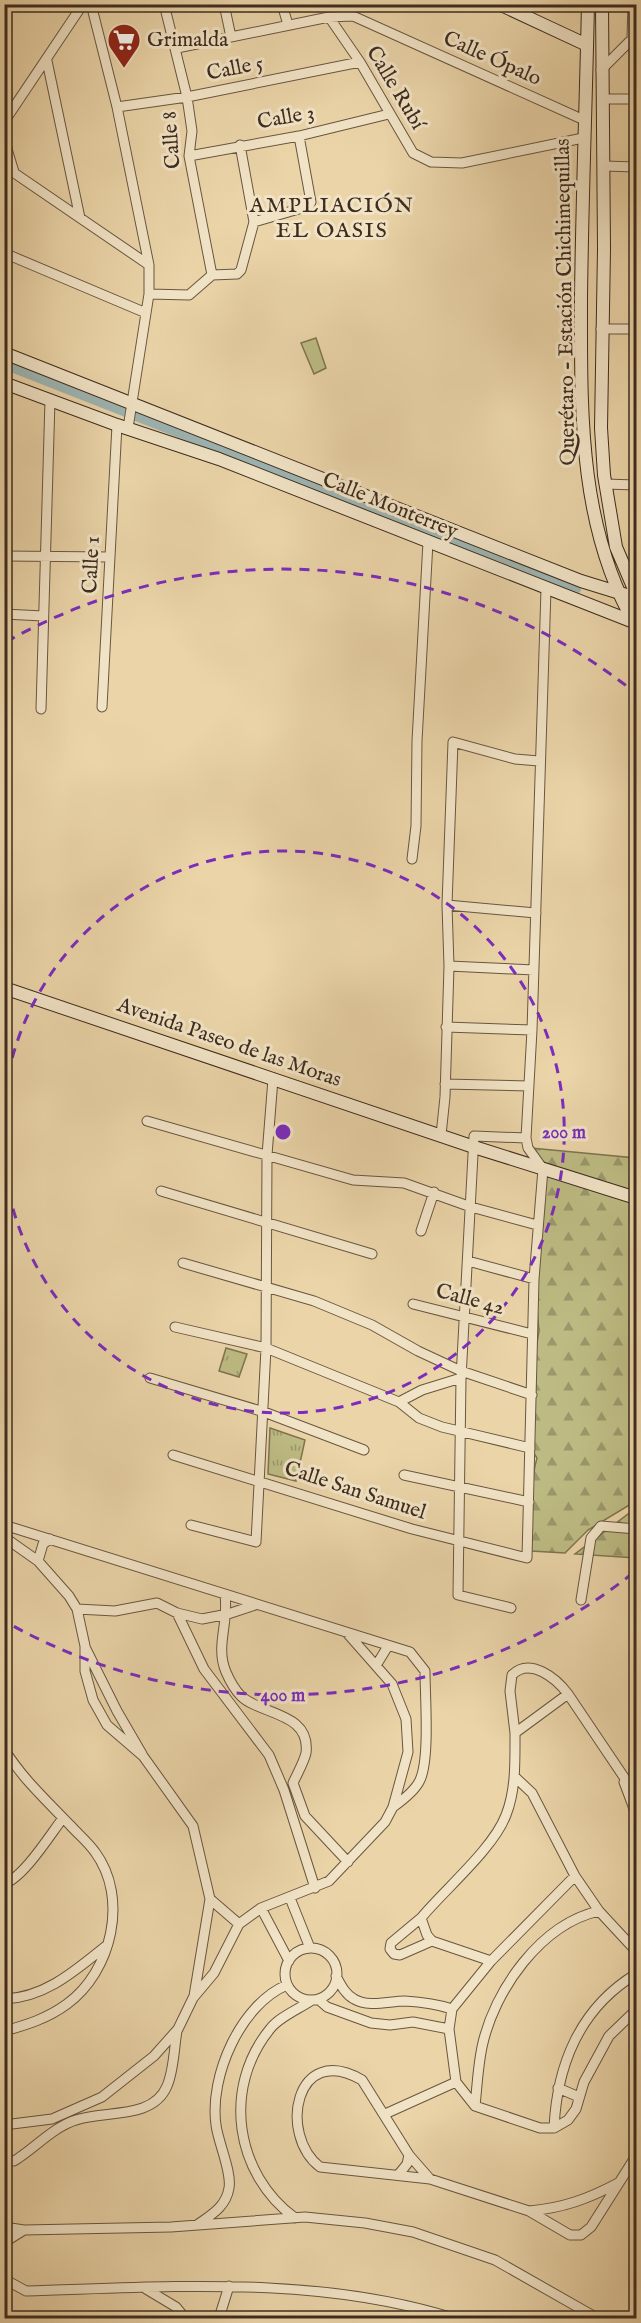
<svg xmlns="http://www.w3.org/2000/svg" width="641" height="2323" font-family="'IM FELL English',serif">
	<style>
		.green { fill: #bdbb83; stroke: #7e7450; stroke-width: 1.5 }
		.forest { fill: url(#forest-firs); stroke: #7e7450; stroke-width: 1.5 }
		.park { fill: url(#park-tufts); stroke: #7e7450; stroke-width: 1.5 }
		.lines { fill: none; stroke-linecap: round; stroke-linejoin: round }
		.canal { stroke: #9db5b3; stroke-width: 10 }
		.street-casing { stroke: #695640; stroke-width: 11 }
		.secondary-casing { stroke: #3e2c1e; stroke-width: 14 }
		.street { stroke: #f1e3c6; stroke-width: 9 }
		.secondary { stroke: #f1e3c6; stroke-width: 12 }
		.ring { fill: none; stroke: #7b2cbf; stroke-width: 3; stroke-dasharray: 10 8 }
		.labels { text-anchor: middle; dominant-baseline: central; stroke-width: 6; stroke-linejoin: round; paint-order: stroke }
		.poi-label { font-size: 21px; fill: #3e2c1e; stroke: #f1e3c6; text-anchor: start }
		.street-label { font-size: 21px; fill: #3e2c1e; stroke: #f1e3c6 }
		.neighbourhood-label { font-size: 22px; letter-spacing: 1.5px; fill: #3e2c1e; stroke: #f1e3c6 }
		.centre { fill: #7b2cbf; stroke: #f1e3c6; stroke-width: 3 }
		.ring-label { font-size: 18px; text-anchor: middle; font-weight: bold; fill: #7b2cbf; stroke: #f1e3c6; stroke-width: 6; stroke-linejoin: round; paint-order: stroke }
	</style>
	<defs>
		<pattern id="forest-firs" width="22" height="20" patternUnits="userSpaceOnUse" patternTransform="scale(1.5)"><rect width="22" height="20" fill="#bdbb83"/><path d="M5 1l3.5 6h-7zM16 11l3.5 6h-7z" fill="#9b986b"/></pattern>
		<pattern id="park-tufts" width="24" height="20" patternUnits="userSpaceOnUse" patternTransform="scale(1.5)"><rect width="24" height="20" fill="#bdbb83"/><path d="M3 7l-1-3M5 7V3M7 7l1-3M15 17l-1-3M17 17v-4M19 17l1-3" fill="none" stroke="#9b986b"/></pattern>
	</defs>
	<rect width="100%" height="100%" fill="#ead4a8"/>
	<filter id="stains"><feTurbulence type="fractalNoise" baseFrequency=".00333" numOctaves="4"/><feColorMatrix values="0 0 0 0 .2 0 0 0 0 .09 0 0 0 0 .02 0 0 0 .5 -.17"/></filter>
	<radialGradient id="worn" r=".72"><stop offset=".6" stop-color="#630" stop-opacity="0"/><stop offset="1" stop-color="#630" stop-opacity=".3"/></radialGradient>
	<path class="green" d="M 316,338 L 326,368 L 314,374 L 301,343 Z"/>
	<path class="forest" d="M 531,1148 L 636,1158 L 636,1193 L 541,1163 Z
		M 542,1169 L 636,1200 L 636,1501 L 588,1530 L 565,1553 L 531,1551 C 533,1519 528,1489 537,1458 L 531,1449 L 536,1349 L 539,1331 L 537,1308 Z
		M 636,1508 L 636,1558 L 575,1554 Z"/>
	<path class="park" d="M 226,1348 L 247,1354 L 239,1377 L 219,1371 Z
		M 270,1428 L 305,1440 L 296,1481 L 268,1474 Z"/>
	<g class="lines">
		<path class="canal" d="M 4,364 L 576,589"/>
		<g class="street-casing">
			<path id="street" d="M 91,4 L 117,107 L 149,265 L 149,294 L 128,428
				M 164,4 L 187,97 L 192,131 L 189,156 L 212,275
				M 224,4 L 231,37
				M 282,4 L 288,25
				M 4,14 L 11,4
				M 329,17 L 360,62 L 413,153 L 431,162 L 462,163 L 583,138
				M 177,48 L 329,17 L 353,16 L 584,120
				M 47,61 L 80,218
				M 601,70 L 632,39 L 633,4
				M 603,99 L 636,99
				M 117,107 L 187,97 L 360,62
				M 4,122 L 83,4
				M 4,139 L 14,172
				M 189,156 L 299,136 L 389,114
				M 4,166 L 149,265
				M 604,166 L 636,167
				M 254,222 L 309,206 L 311,202 L 299,136
				M 4,253 L 146,313
				M 149,294 L 189,295 L 212,275 L 237,274 L 241,270 L 254,222 L 240,145
				M 601,329 L 636,329
				M 605,484 L 636,485
				M 4,556 L 110,557
				M 4,614 L 43,616
				M 102,707 L 117,425
				M 41,709 L 50,400
				M 412,859 L 416,826 L 417,741 L 428,542
				M 447,905 L 536,913
				M 449,966 L 534,970
				M 446,1027 L 532,1030
				M 445,1084 L 529,1086
				M 147,1121 L 353,1180 L 404,1183 L 471,1207 L 537,1225
				M 441,1135 L 445,1097 L 449,966 L 447,905 L 453,742 L 515,759 L 539,761
				M 161,1191 L 372,1254
				M 421,1231 L 434,1192
				M 468,1261 L 534,1279
				M 183,1263 L 314,1301 L 372,1325 L 418,1351 L 461,1371 L 532,1395
				M 413,1304 L 532,1334
				M 175,1327 L 266,1348 L 399,1402 L 419,1418 L 442,1427 L 530,1448
				M 150,1378 L 264,1412 L 364,1450
				M 399,1402 L 422,1390 L 461,1378
				M 173,1455 L 412,1529 L 527,1558 L 534,1279 L 543,1169 L 528,1148 L 526,1138 L 532,1030 L 546,589
				M 404,1475 L 529,1502
				M 4,1525 L 410,1652 L 425,1671 C 425,1697 430,1758 420,1780 C 415,1791 403,1800 393,1807
				M 191,1525 L 256,1542 L 266,1348 L 267,1155 L 273,1079
				M 4,1537 L 38,1561 L 69,1596 L 77,1609 L 85,1646 L 85,1671 L 93,1700 L 107,1725 L 143,1756 L 193,1826 L 210,1899 L 194,1996
				M 38,1561 L 43,1544 L 50,1539
				M 225,1595 C 229,1624 215,1646 226,1672 C 229,1679 235,1690 241,1696 C 260,1715 311,1712 306,1753 C 304,1762 297,1774 293,1783 L 305,1816 L 348,1862
				M 581,1600 L 591,1538 L 601,1526 L 636,1529
				M 511,1608 L 458,1595 L 461,1378 L 474,1136 L 526,1138
				M 77,1609 L 115,1611 L 157,1603 L 177,1613 L 202,1619 L 228,1614 L 255,1605
				M 177,1613 L 204,1669 L 269,1755 L 284,1790 L 315,1888
				M 85,1647 L 117,1711 L 142,1754
				M 377,1664 L 388,1646
				M 515,1733 L 510,1691 L 512,1675 C 530,1657 556,1678 568,1694
				M 4,1749 C 22,1778 46,1800 70,1825 C 78,1834 88,1842 95,1852 C 129,1898 112,1971 67,2004 C 48,2018 27,2025 4,2031
				M 515,1777 L 532,1793 L 575,1876 L 599,1911 L 636,1951
				M 624,1782 L 636,1814
				M 575,1876 L 491,1961 L 452,2009 L 449,2029 L 456,2082 L 475,2106 L 540,2128 L 554,2128 L 568,2120 L 576,2109 L 584,2082 L 609,2036 L 636,2010
				M 4,1884 C 24,1877 50,1835 63,1818
				M 290,1898 L 310,1948
				M 210,1899 L 239,1924
				M 261,1908 L 289,1961
				M 421,1918 L 391,1943 L 390,1949 L 394,1954 L 400,1955 L 432,1941
				M285 1974a26 26 0 1 1 52 0a26 26 0 1 1-52 0Z
				M 491,1961 L 432,1941 L 427,1935 L 421,1918 C 445,1889 493,1849 506,1815 C 516,1790 515,1761 515,1733 L 568,1694 L 636,1795
				M 336,1976 C 341,1985 345,1994 354,1999 C 369,2008 389,2001 405,2001 C 422,2002 437,2004 452,2009
				M 4,1999 C 45,1998 76,1970 106,1946
				M 318,1999 L 327,2007 L 371,2023 L 390,2025 L 413,2022 L 449,2029
				M 558,2088 L 579,2097
				M 475,2106 C 477,2087 478,2066 482,2047 C 494,1990 541,1924 599,1911
				M 385,2114 L 456,2082
				M 4,2125 L 52,2119 L 102,2097 L 154,2056 L 178,2029 L 193,1998 L 214,1973 L 239,1924 L 261,1908 L 329,1881 L 385,1822 L 393,1807 L 408,1752 L 406,1719 L 392,1684 L 348,1634
				M 554,2128 C 557,2065 580,2008 636,1974
				M 4,2161 L 14,2161 C 34,2149 53,2127 76,2120 C 104,2110 153,2120 167,2086 C 174,2070 174,2048 177,2031
				M 399,2174 L 407,2164 L 409,2155
				M 430,2179 L 409,2155 L 362,2080 C 295,2041 278,2135 320,2167 L 430,2179 L 529,2211 L 570,2235 L 581,2235 L 591,2227 L 636,2156
				M 529,2211 C 563,2208 588,2199 618,2183
				M 295,2218 C 235,2174 222,2088 270,2029 C 279,2017 299,2009 312,2000
				M 197,2225 C 211,2215 226,2207 229,2188 C 232,2172 218,2142 216,2125 C 209,2076 241,2004 287,1985
				M 4,2227 L 24,2230 L 171,2227 L 305,2217 L 365,2223 L 413,2232 L 495,2260 L 597,2318
				M 4,2245 L 8,2240 L 24,2230
				M 4,2279 L 26,2291 C 168,2287 315,2275 453,2318
				M 146,2289 L 176,2307 L 185,2318
				M 219,2318 L 229,2286"/>
		</g>
		<g class="secondary-casing">
			<path id="secondary" d="M 499,4 L 587,45
				M 588,4 C 586,103 582,201 581,299 C 581,410 578,527 636,626
				M 602,4 L 604,249 L 601,428 L 604,475 L 616,547 L 636,594
				M 4,353 L 581,581 L 636,598
				M 4,383 L 117,425 L 219,459 L 636,623
				M 4,988 L 474,1147 L 636,1198"/>
		</g>
		<use href="#street" class="street"/>
		<use href="#secondary" class="secondary"/>
	</g>
	<g class="ring">
		<path d="M5 1093A281 281 0 1 1 5 1171"/>
		<path d="M633 1573A563 563 0 0 1 6 1622M6 642A563 563 0 0 1 633 691"/>
	</g>
	<defs>
		<g id="supermarket-pin" transform="scale(1.725)"><path d="M0 17L-7.5 6A9.5 9.5 0 1 1 7.5 6Z" fill="#8f2418" stroke="#f1e3c6"/><path d="M-6-5.5h2.5l.6 2H6L4.5 2H-2.5L-4.4-4H-6ZM-1.5 3.2a1.3 1.3 0 1 0 .1 0ZM3 3.2a1.3 1.3 0 1 0 .1 0Z" fill="#fff"/></g>
	</defs>
	<g fill-rule="evenodd">
		<use href="#supermarket-pin" x="124" y="40"/>
	</g>
	<g class="labels">
		<g class="poi-label">
			<text x="147" y="40">Grimalda</text>
		</g>
		<g class="street-label">
			<text transform="translate(492 59) rotate(24)">Calle Ópalo</text>
			<text transform="translate(235 69) rotate(-11)">Calle 5</text>
			<text transform="translate(395 88) rotate(59)">Calle Rubí</text>
			<text transform="translate(286 118) rotate(-10)">Calle 3</text>
			<text transform="translate(172 140) rotate(-94)">Calle 8</text>
			<text transform="translate(566 302) rotate(-91)">Querétaro - Estación Chichimequillas</text>
			<text transform="translate(390 506) rotate(22)">Calle Monterrey</text>
			<text transform="translate(92 565) rotate(-87)">Calle 1</text>
			<text transform="translate(229 1043) rotate(19)">Avenida Paseo de las Moras</text>
			<text transform="translate(470 1300) rotate(15)">Calle 42</text>
			<text transform="translate(355 1491) rotate(18)">Calle San Samuel</text>
		</g>
		<g class="neighbourhood-label">
			<text x="332" y="206">AMPLIACIÓN<tspan x="332" dy="25">EL OASIS</tspan></text>
		</g>
	</g>
	<circle cx="283" cy="1132" r="9" class="centre"/>
	<g class="ring-label">
		<text x="564" y="1138">200 m</text>
		<text x="283" y="1701">400 m</text>
	</g>
	<rect width="641" height="2323" fill="none" stroke="#ead4a8" stroke-width="24"/>
	<rect x="6" y="6" width="629" height="2311" fill="none" stroke="#3e2c1e" stroke-width="3"/>
	<rect x="12" y="12" width="617" height="2299" fill="none" stroke="#3e2c1e" stroke-width="1.5"/>
	<rect width="100%" height="100%" filter="url(#stains)"/>
	<rect width="100%" height="100%" fill="url(#worn)"/>
</svg>
